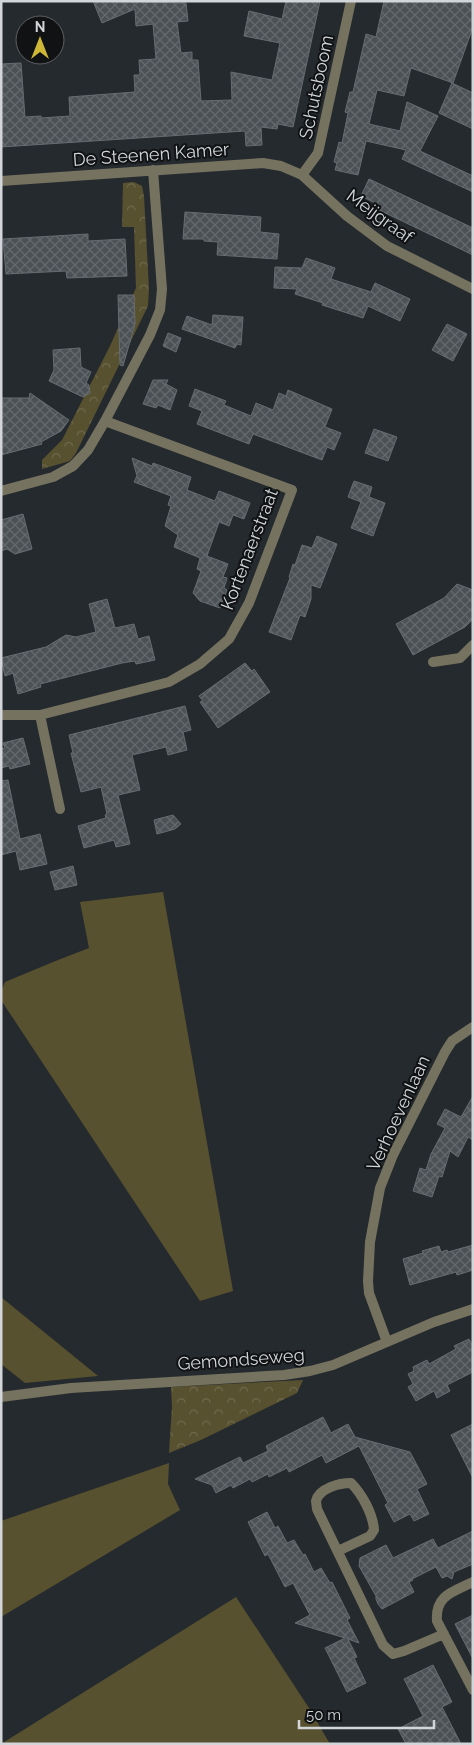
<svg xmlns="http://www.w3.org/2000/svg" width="474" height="1745" font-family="Raleway,sans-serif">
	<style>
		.green { fill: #58512f }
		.forest { fill: url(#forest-crowns) }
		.building { fill: url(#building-cross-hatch); stroke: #666c71 }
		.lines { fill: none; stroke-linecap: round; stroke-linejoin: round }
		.minor { stroke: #75725f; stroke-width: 10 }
		.labels { text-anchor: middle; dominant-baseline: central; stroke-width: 4; stroke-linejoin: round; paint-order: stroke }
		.street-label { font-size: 18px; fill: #d3d6d9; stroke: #101214 }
	</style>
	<defs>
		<pattern id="forest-crowns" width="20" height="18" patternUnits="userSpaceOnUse" patternTransform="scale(1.25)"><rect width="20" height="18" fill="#58512f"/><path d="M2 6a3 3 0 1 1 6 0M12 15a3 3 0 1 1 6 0" fill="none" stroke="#6f694d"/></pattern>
		<pattern id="building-cross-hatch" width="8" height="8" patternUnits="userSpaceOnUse" patternTransform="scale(1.25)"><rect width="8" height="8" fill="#4b5155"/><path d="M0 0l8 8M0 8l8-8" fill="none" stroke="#64696d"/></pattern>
	</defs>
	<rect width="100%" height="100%" fill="#252a2e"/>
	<path class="green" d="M 163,892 L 233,1291 L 200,1301 L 1,1000 L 1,992 L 5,982 L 53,962 L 89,948 L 80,902 Z
		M 1,1297 L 98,1376 L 25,1383 L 1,1364 Z
		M 169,1463 L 168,1484 L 180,1510 L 1,1617 L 1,1521 Z
		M 236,1597 L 309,1708 L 330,1744 L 1,1744 Z"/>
	<path class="forest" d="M 134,182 L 142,186 L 144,196 L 149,289 L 148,306 L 76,453 L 70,461 L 42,469 L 42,460 L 62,440 L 110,346 L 136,288 L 134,227 L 122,227 L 123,183 Z
		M 303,1380 L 297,1393 L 201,1440 L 169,1453 L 172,1406 L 171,1387 Z"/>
	<path class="building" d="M 93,1 L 186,3 L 188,21 L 177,22 L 181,53 L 192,52 L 192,60 L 198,60 L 201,101 L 232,100 L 231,72 L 272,80 L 280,43 L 244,36 L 249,11 L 282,19 L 286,1 L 320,1 L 293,127 L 278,124 L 277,129 L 261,127 L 262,145 L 246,146 L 245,131 L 1,147 L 1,64 L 21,63 L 25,117 L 41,116 L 41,118 L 70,116 L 69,97 L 135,92 L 134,75 L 140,75 L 139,60 L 156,59 L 153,24 L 136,26 L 135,9 L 102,23 Z
		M 384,1 L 473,1 L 473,27 L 453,83 L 411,68 L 404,96 L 377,90 L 369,124 L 400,131 L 407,102 L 438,116 L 420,151 L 473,176 L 473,192 L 402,159 L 406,150 L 366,141 L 358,175 L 335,170 L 337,163 L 334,162 L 339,142 L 342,143 L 348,113 L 345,112 L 350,92 L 353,92 L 366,34 L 376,37 Z
		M 452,83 L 473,93 L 473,129 L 439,113 Z
		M 369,179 L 473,228 L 473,255 L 375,208 L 377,204 L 361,196 Z
		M 185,212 L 261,217 L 260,232 L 279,234 L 277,259 L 217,255 L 218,242 L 204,241 L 204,239 L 183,239 Z
		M 88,234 L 88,241 L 125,239 L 127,276 L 67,278 L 66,271 L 6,274 L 3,239 Z
		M 306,258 L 335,268 L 331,279 L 371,292 L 375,283 L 410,299 L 400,321 L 368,306 L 363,318 L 322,305 L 323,303 L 295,294 L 297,289 L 274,288 L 275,267 L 302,268 Z
		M 118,295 L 134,295 L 135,324 L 123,366 L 120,365 Z
		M 213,315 L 243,317 L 241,345 L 237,344 L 235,348 L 182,329 L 187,316 L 212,325 Z
		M 447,324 L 467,334 L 453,361 L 432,350 Z
		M 168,333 L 181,338 L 176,352 L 163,346 Z
		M 80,348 L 81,367 L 91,372 L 86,383 L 89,385 L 90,393 L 83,397 L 49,381 L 54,370 L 53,350 Z
		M 153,380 L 168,380 L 166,384 L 177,390 L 170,410 L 158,405 L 156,408 L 143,404 Z
		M 195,389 L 226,401 L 224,405 L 251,416 L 256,403 L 273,410 L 279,393 L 286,396 L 288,390 L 332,409 L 325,427 L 341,433 L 334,450 L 327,447 L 322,460 L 253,434 L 249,444 L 197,424 L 202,411 L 189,406 Z
		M 30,393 L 69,420 L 61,431 L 41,442 L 42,444 L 1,455 L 1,398 L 29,398 Z
		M 374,429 L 397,437 L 388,461 L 365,453 Z
		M 132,458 L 152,466 L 153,463 L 191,477 L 187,490 L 215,501 L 219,491 L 250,503 L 244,519 L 233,515 L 229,526 L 219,522 L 207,556 L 228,564 L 223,577 L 227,578 L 224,588 L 227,590 L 220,608 L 200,601 L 193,593 L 201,571 L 197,569 L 200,558 L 174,547 L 178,535 L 165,526 L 171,506 L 168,505 L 171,496 L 134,482 L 137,476 Z
		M 354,481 L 372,487 L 369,497 L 385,503 L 373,536 L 351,528 L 361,502 L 348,497 Z
		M 23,514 L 32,549 L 15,554 L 7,549 L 1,551 L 1,520 Z
		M 317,536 L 337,544 L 320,588 L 311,585 L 311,599 L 305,617 L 300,615 L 291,640 L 269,632 L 290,578 L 289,577 L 293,564 L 295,565 L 302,545 L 312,548 Z
		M 457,584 L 473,590 L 473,619 L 465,627 L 413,655 L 396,624 L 444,598 Z
		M 107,599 L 115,628 L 134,624 L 138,639 L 149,636 L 155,660 L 136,664 L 135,661 L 122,663 L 40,684 L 41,687 L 18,694 L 13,673 L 5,676 L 1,658 L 46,647 L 66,635 L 76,637 L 96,632 L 89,604 Z
		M 245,663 L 252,671 L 254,669 L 270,692 L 218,728 L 200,702 L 203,701 L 199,696 Z
		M 185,706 L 191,730 L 183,732 L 187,750 L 168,755 L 166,747 L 132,755 L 140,790 L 118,795 L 130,844 L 116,847 L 114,840 L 84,848 L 78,826 L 106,818 L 105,815 L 107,814 L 101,787 L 81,792 L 71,753 L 73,753 L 69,735 Z
		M 23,738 L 30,764 L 10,769 L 9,766 L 1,768 L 1,749 L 5,748 L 3,743 Z
		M 8,780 L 20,839 L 40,834 L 47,864 L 20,870 L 16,851 L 1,855 L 1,781 Z
		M 173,815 L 181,824 L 175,829 L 157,834 L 154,820 Z
		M 73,866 L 77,885 L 55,890 L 50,872 Z
		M 473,1096 L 473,1140 L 468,1137 L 458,1157 L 450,1151 L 442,1177 L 439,1176 L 432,1197 L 413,1191 L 420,1168 L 426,1170 L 431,1154 L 445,1128 L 437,1124 L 445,1109 L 461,1117 Z
		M 473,1245 L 473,1270 L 457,1275 L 456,1272 L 410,1285 L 403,1259 L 423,1253 L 422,1251 L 439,1246 L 441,1252 L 447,1250 L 448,1252 Z
		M 469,1339 L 473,1347 L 473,1372 L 447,1385 L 450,1391 L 437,1398 L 434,1391 L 416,1401 L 408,1387 L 413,1384 L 408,1374 L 414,1371 L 413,1367 L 427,1360 L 429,1364 L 456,1349 L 454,1346 Z
		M 323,1417 L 331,1433 L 348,1424 L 355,1437 L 410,1452 L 427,1484 L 417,1489 L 429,1514 L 414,1521 L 410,1514 L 394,1522 L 385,1505 L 388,1503 L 359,1446 L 326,1463 L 322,1455 L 289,1472 L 287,1468 L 269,1477 L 268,1474 L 252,1482 L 250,1479 L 233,1488 L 231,1485 L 216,1493 L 212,1485 L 195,1479 L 240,1457 L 243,1463 L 268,1451 L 266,1446 Z
		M 473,1424 L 473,1478 L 451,1435 Z
		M 267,1512 L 275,1528 L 278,1526 L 287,1543 L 294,1540 L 303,1555 L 305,1554 L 314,1572 L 321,1568 L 330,1583 L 332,1582 L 350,1618 L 347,1620 L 359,1643 L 348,1639 L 357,1657 L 354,1658 L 366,1683 L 347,1692 L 325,1648 L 345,1638 L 295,1623 L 310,1615 L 293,1583 L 285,1587 L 268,1554 L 265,1556 L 248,1522 Z
		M 473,1531 L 473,1564 L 454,1572 L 452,1579 L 447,1576 L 442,1578 L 436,1567 L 412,1579 L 413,1580 L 409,1582 L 414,1592 L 382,1609 L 378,1604 L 376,1599 L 376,1596 L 359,1566 L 360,1558 L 386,1545 L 393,1558 L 433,1539 L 438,1548 Z
		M 473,1615 L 473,1659 L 455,1624 Z
		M 433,1665 L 452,1702 L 442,1707 L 461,1744 L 406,1744 L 398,1729 L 423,1716 L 404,1679 Z"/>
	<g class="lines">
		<path class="minor" d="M 302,175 L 318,153 L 351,1
			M 1,181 L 263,163 L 281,166 L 302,175 L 347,216 L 387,246 L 473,289
			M 1,491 L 53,477 L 73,466 L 88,450 L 105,421 L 150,335 L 160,310 L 162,289 L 153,170
			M 433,662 L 460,658 L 473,645
			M 1,715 L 40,715 L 169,682 L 200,664 L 229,639 L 249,603 L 292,490 L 105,421
			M 40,715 L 60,809
			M 387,1342 L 369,1293 L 368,1281 L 370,1242 L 380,1188 L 393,1155 L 445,1052 L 452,1041 L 473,1027
			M 1,1397 L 71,1388 L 284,1375 L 310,1371 L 333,1365 L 434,1322 L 473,1309
			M 338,1551 L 370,1536 L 374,1530 C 373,1514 362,1494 351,1483 C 340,1483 319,1488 316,1501 C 316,1502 317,1508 317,1509 L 383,1645 L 393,1654 L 404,1651 L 444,1634
			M 473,1582 C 453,1592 435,1595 437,1621 L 473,1690"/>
	</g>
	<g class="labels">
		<g class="street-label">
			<text transform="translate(316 87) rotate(-78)">Schutsboom</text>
			<text transform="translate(151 154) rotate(-4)">De Steenen Kamer</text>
			<text transform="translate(380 216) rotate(36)">Meijgraaf</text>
			<text transform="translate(249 549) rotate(-69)">Kortenaerstraat</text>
			<text transform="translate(398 1113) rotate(-65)">Verhoevenlaan</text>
			<text transform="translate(241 1359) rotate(-4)">Gemondseweg</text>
		</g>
	</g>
	<rect width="474" height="1745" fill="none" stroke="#d3d6d9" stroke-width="5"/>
	<g transform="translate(40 40)"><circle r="24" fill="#101214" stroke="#5e6063"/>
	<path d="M0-4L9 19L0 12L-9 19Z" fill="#cfb837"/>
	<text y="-8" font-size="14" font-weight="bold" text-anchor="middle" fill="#d3d6d9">N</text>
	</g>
	<path d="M299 1720v8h135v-8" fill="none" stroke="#d3d6d9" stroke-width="2.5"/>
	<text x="306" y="1720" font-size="15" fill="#d3d6d9" stroke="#101214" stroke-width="4" paint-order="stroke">50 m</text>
</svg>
